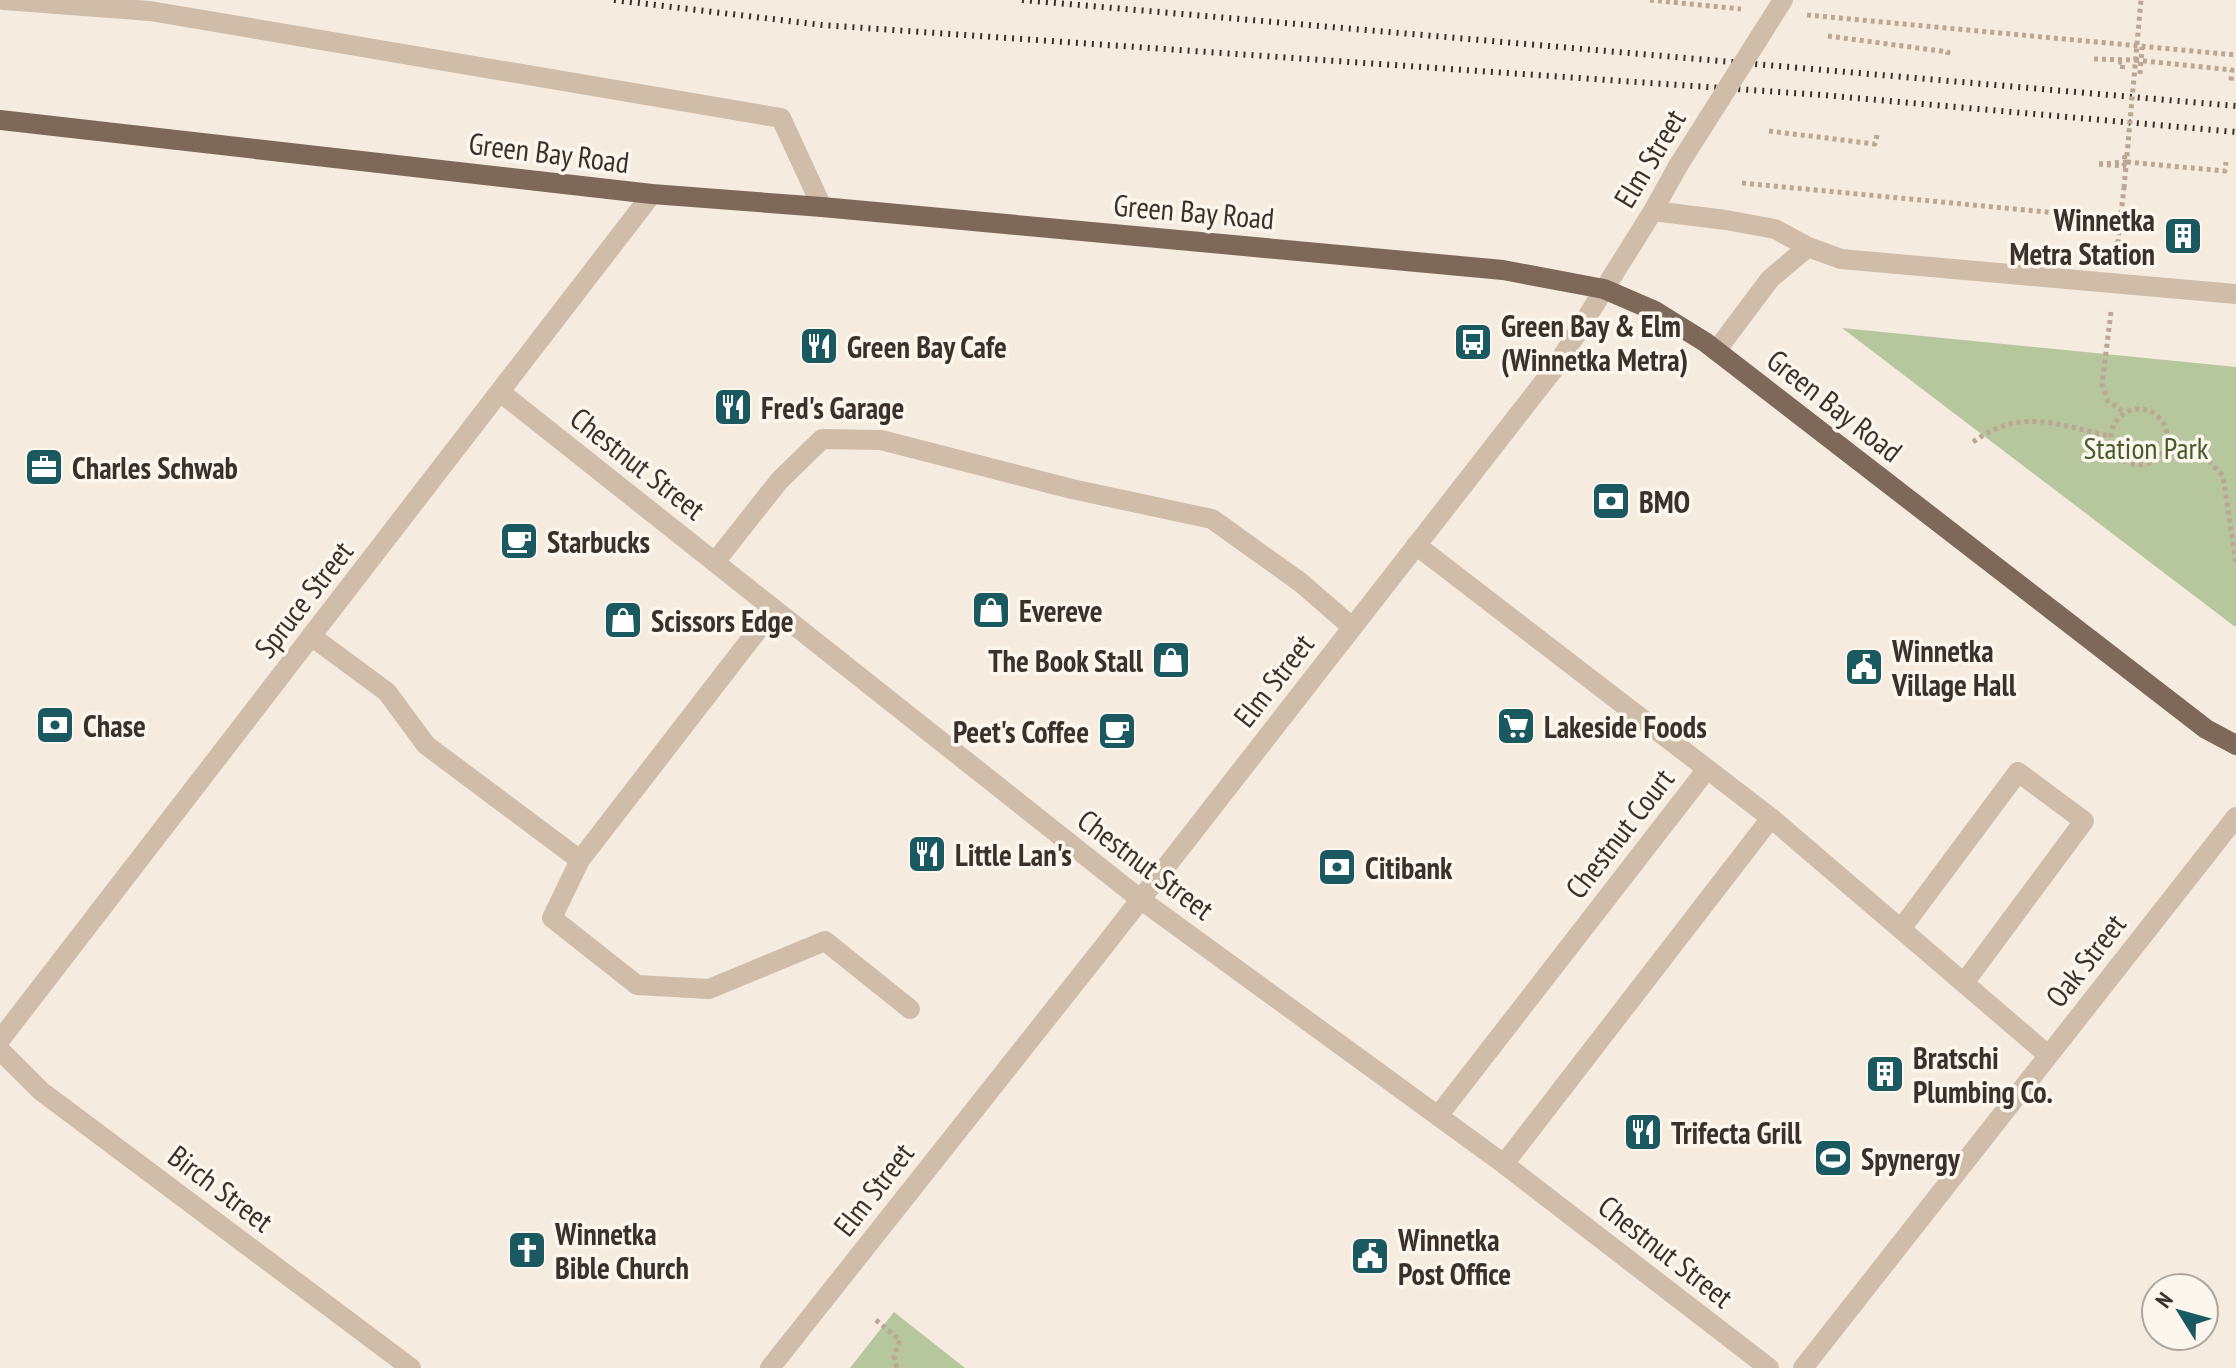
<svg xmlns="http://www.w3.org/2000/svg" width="2236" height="1368" font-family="'PT Sans Narrow',sans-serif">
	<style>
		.park { fill: #b6c69d }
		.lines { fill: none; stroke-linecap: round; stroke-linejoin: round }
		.path { stroke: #bba793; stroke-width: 5; stroke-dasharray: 4 4; stroke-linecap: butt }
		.minor { stroke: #cfbdaa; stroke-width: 20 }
		.major { stroke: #7e685a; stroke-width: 20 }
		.rail { stroke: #3b302a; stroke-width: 6; stroke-dasharray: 2 6; stroke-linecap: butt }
		.path-bridge { stroke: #bba793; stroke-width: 5; stroke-dasharray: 4 4; stroke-linecap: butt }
		.minor-bridge { stroke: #cfbdaa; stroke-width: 20 }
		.labels { text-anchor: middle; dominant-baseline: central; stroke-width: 7; stroke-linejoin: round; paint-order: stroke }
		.street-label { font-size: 30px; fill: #3b302a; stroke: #fcf6ed }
		.poi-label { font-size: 30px; font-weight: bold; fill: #3b302a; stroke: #fcf6ed; text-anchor: start }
		.park-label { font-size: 30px; fill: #475c2b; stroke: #fcf6ed }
	</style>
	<rect width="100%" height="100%" fill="#f5ecdf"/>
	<path class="park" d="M 1842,328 L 2236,367 L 2236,626 L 2234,626 Z
		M 894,1312 L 965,1368 L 850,1368 Z"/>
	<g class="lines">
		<path class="path" d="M 1650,0 L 1741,9
			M 1807,15 L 2236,55
			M 1828,36 L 1948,52 L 1947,57
			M 2094,59 L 2135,60
			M 2118,62 L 2123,62 L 2122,72
			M 2140,74 L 2142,47
			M 1769,131 L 1875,144 L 1878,131
			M 2127,162 L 2225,171 L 2226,162
			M 2099,164 L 2124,166 L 2125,153
			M 1742,183 L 2120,219 L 2117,252
			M 2120,222 L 2124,188
			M 2111,312 L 2102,384 L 2108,401 L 2125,413
			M2111 437a28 28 0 1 1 56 0a28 28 0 1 1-56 0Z
			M 1973,442 C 2023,406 2058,426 2111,436
			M 2166,443 L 2199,450 L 2223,476 L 2236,564
			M 876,1320 L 900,1340 L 894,1356 L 897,1368"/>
		<path class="minor" d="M 4,0 L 150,11 L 781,118 L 822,207
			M 1653,211 L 1726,220 L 1775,229 L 1808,247 L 1841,259 L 2236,294
			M 1716,351 L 1770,279 L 1808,247
			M 500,392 L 1140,899 L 1504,1164 L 1769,1368
			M 1416,545 L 1771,818 L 2048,1055
			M 715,562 L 779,481 L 822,439 L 881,440 L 1072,489 L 1212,519 L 1300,582 L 1352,627
			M 311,636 L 387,692 L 426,745 L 580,860 L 774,609
			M 580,860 L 552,918 L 637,985 L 709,989 L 825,941 L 910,1009
			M 1901,929 L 2018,772 L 2084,821 L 1964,983
			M 0,1040 L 652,194
			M 0,1050 L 41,1091 L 411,1368
			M 1438,1116 L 1707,769
			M 1504,1164 L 1771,818
			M 770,1368 L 1105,945 L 1557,365 L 1653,211 L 1678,166
			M 1803,1368 L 2236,817"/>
		<path class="major" d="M 0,120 L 652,194 L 822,207 L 1503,270 L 1604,289 L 1655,311 L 1705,342 L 2206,729 L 2236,745"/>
		<path class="rail" d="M 614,0 L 822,25 L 1822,95 L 2236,132
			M 1022,0 L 2236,106"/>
		<path class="path-bridge" d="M 2135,60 L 2232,70 L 2231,81
			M 2099,164 L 2127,162
			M 2124,188 L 2141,0"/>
		<path class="minor-bridge" d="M 1678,166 L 1783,0"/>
	</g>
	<defs>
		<g id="building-square" transform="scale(2)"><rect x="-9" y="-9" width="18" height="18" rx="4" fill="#1b5961" stroke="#fcf6ed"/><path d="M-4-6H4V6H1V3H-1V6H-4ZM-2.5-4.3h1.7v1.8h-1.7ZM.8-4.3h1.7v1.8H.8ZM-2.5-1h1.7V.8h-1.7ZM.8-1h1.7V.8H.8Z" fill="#fff"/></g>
		<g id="bus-square" transform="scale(2)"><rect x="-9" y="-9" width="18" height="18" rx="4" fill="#1b5961" stroke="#fcf6ed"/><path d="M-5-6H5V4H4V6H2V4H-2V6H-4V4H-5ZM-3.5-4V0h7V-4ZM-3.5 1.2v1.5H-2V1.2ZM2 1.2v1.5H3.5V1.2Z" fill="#fff"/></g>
		<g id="restaurant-square" transform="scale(2)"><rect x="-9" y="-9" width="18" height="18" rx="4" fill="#1b5961" stroke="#fcf6ed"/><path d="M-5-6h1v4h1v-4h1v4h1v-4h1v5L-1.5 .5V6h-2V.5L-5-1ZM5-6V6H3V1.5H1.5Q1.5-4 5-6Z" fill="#fff"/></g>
		<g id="office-square" transform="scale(2)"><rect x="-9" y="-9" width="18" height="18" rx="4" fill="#1b5961" stroke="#fcf6ed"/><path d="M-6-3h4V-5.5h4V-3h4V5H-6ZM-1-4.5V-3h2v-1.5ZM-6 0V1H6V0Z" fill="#fff"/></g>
		<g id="bank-square" transform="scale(2)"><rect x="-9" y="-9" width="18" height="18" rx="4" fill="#1b5961" stroke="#fcf6ed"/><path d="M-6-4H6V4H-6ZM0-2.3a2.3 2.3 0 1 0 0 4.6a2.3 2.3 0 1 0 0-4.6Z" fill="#fff"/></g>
		<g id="cafe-square" transform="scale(2)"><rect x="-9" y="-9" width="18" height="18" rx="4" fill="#1b5961" stroke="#fcf6ed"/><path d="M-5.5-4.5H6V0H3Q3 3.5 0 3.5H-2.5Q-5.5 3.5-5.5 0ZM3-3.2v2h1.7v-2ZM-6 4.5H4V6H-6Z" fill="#fff"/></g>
		<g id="shop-square" transform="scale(2)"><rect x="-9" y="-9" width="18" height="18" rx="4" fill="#1b5961" stroke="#fcf6ed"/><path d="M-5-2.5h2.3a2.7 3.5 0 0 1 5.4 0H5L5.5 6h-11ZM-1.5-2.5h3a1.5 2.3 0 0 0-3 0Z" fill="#fff"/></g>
		<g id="civic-square" transform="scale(2)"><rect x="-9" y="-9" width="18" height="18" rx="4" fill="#1b5961" stroke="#fcf6ed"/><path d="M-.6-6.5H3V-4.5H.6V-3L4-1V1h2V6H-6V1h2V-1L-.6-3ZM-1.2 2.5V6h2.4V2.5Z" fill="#fff"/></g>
		<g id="supermarket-square" transform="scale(2)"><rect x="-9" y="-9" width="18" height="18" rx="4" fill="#1b5961" stroke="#fcf6ed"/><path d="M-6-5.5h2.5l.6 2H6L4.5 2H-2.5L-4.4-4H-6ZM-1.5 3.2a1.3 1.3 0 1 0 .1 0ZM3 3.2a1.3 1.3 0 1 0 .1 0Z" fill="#fff"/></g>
		<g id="stadium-square" transform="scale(2)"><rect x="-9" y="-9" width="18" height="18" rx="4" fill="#1b5961" stroke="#fcf6ed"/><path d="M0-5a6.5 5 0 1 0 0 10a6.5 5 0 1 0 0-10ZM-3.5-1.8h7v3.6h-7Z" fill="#fff"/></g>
		<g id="church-square" transform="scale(2)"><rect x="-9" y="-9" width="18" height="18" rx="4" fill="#1b5961" stroke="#fcf6ed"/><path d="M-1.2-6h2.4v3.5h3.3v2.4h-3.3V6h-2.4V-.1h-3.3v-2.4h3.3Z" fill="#fff"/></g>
	</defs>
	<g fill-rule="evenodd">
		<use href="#building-square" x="2183" y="236"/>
		<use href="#bus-square" x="1473" y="342"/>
		<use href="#restaurant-square" x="819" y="346"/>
		<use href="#restaurant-square" x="733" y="407"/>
		<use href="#office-square" x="44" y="467"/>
		<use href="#bank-square" x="1611" y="501"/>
		<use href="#cafe-square" x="519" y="541"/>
		<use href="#shop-square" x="991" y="610"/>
		<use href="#shop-square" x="623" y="620"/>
		<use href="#shop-square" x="1171" y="660"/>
		<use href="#civic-square" x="1864" y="667"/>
		<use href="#bank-square" x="55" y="725"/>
		<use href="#supermarket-square" x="1516" y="726"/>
		<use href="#cafe-square" x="1117" y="731"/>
		<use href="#restaurant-square" x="927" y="854"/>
		<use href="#bank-square" x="1337" y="867"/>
		<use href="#building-square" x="1885" y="1074"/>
		<use href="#restaurant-square" x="1643" y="1132"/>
		<use href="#stadium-square" x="1833" y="1158"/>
		<use href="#church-square" x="527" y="1250"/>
		<use href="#civic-square" x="1370" y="1256"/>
	</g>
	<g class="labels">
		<g class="street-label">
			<text transform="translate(549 152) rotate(7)">Green Bay Road</text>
			<text transform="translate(1649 158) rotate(-59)">Elm Street</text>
			<text transform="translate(1194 211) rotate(5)">Green Bay Road</text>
			<text transform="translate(1835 405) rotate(38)">Green Bay Road</text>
			<text transform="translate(638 463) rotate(38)">Chestnut Street</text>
			<text transform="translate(303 599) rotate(-52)">Spruce Street</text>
			<text transform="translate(1273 680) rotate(-52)">Elm Street</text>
			<text transform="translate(1619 833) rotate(-52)">Chestnut Court</text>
			<text transform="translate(1146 864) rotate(37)">Chestnut Street</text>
			<text transform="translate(2085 960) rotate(-52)">Oak Street</text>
			<text transform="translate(221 1188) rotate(37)">Birch Street</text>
			<text transform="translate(873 1189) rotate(-52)">Elm Street</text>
			<text transform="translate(1666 1251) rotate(38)">Chestnut Street</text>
		</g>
		<g class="poi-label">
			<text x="2155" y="219" text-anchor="end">Winnetka<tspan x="2155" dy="34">Metra Station</tspan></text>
			<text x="1501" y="325">Green Bay &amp; Elm<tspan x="1501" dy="34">(Winnetka Metra)</tspan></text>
			<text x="847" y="346">Green Bay Cafe</text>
			<text x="761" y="407">Fred's Garage</text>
			<text x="72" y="467">Charles Schwab</text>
			<text x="1639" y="501">BMO</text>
			<text x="547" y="541">Starbucks</text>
			<text x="1019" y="610">Evereve</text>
			<text x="651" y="620">Scissors Edge</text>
			<text x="1892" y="650">Winnetka<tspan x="1892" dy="34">Village Hall</tspan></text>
			<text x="1143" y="660" text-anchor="end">The Book Stall</text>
			<text x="83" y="725">Chase</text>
			<text x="1544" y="726">Lakeside Foods</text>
			<text x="1089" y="731" text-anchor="end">Peet's Coffee</text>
			<text x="955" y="854">Little Lan's</text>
			<text x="1365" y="867">Citibank</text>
			<text x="1913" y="1057">Bratschi<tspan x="1913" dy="34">Plumbing Co.</tspan></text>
			<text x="1671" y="1132">Trifecta Grill</text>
			<text x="1861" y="1158">Spynergy</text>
			<text x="555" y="1233">Winnetka<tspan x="555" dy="34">Bible Church</tspan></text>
			<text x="1398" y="1239">Winnetka<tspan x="1398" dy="34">Post Office</tspan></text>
		</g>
		<g class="park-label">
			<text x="2146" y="447">Station Park</text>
		</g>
	</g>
	<g transform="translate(2180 1312) rotate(307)"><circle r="38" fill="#fcf6ed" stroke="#afa79f" stroke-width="2"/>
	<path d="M0-6L14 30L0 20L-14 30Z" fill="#1b5961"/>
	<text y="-12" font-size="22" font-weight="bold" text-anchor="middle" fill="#3b302a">N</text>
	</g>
</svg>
